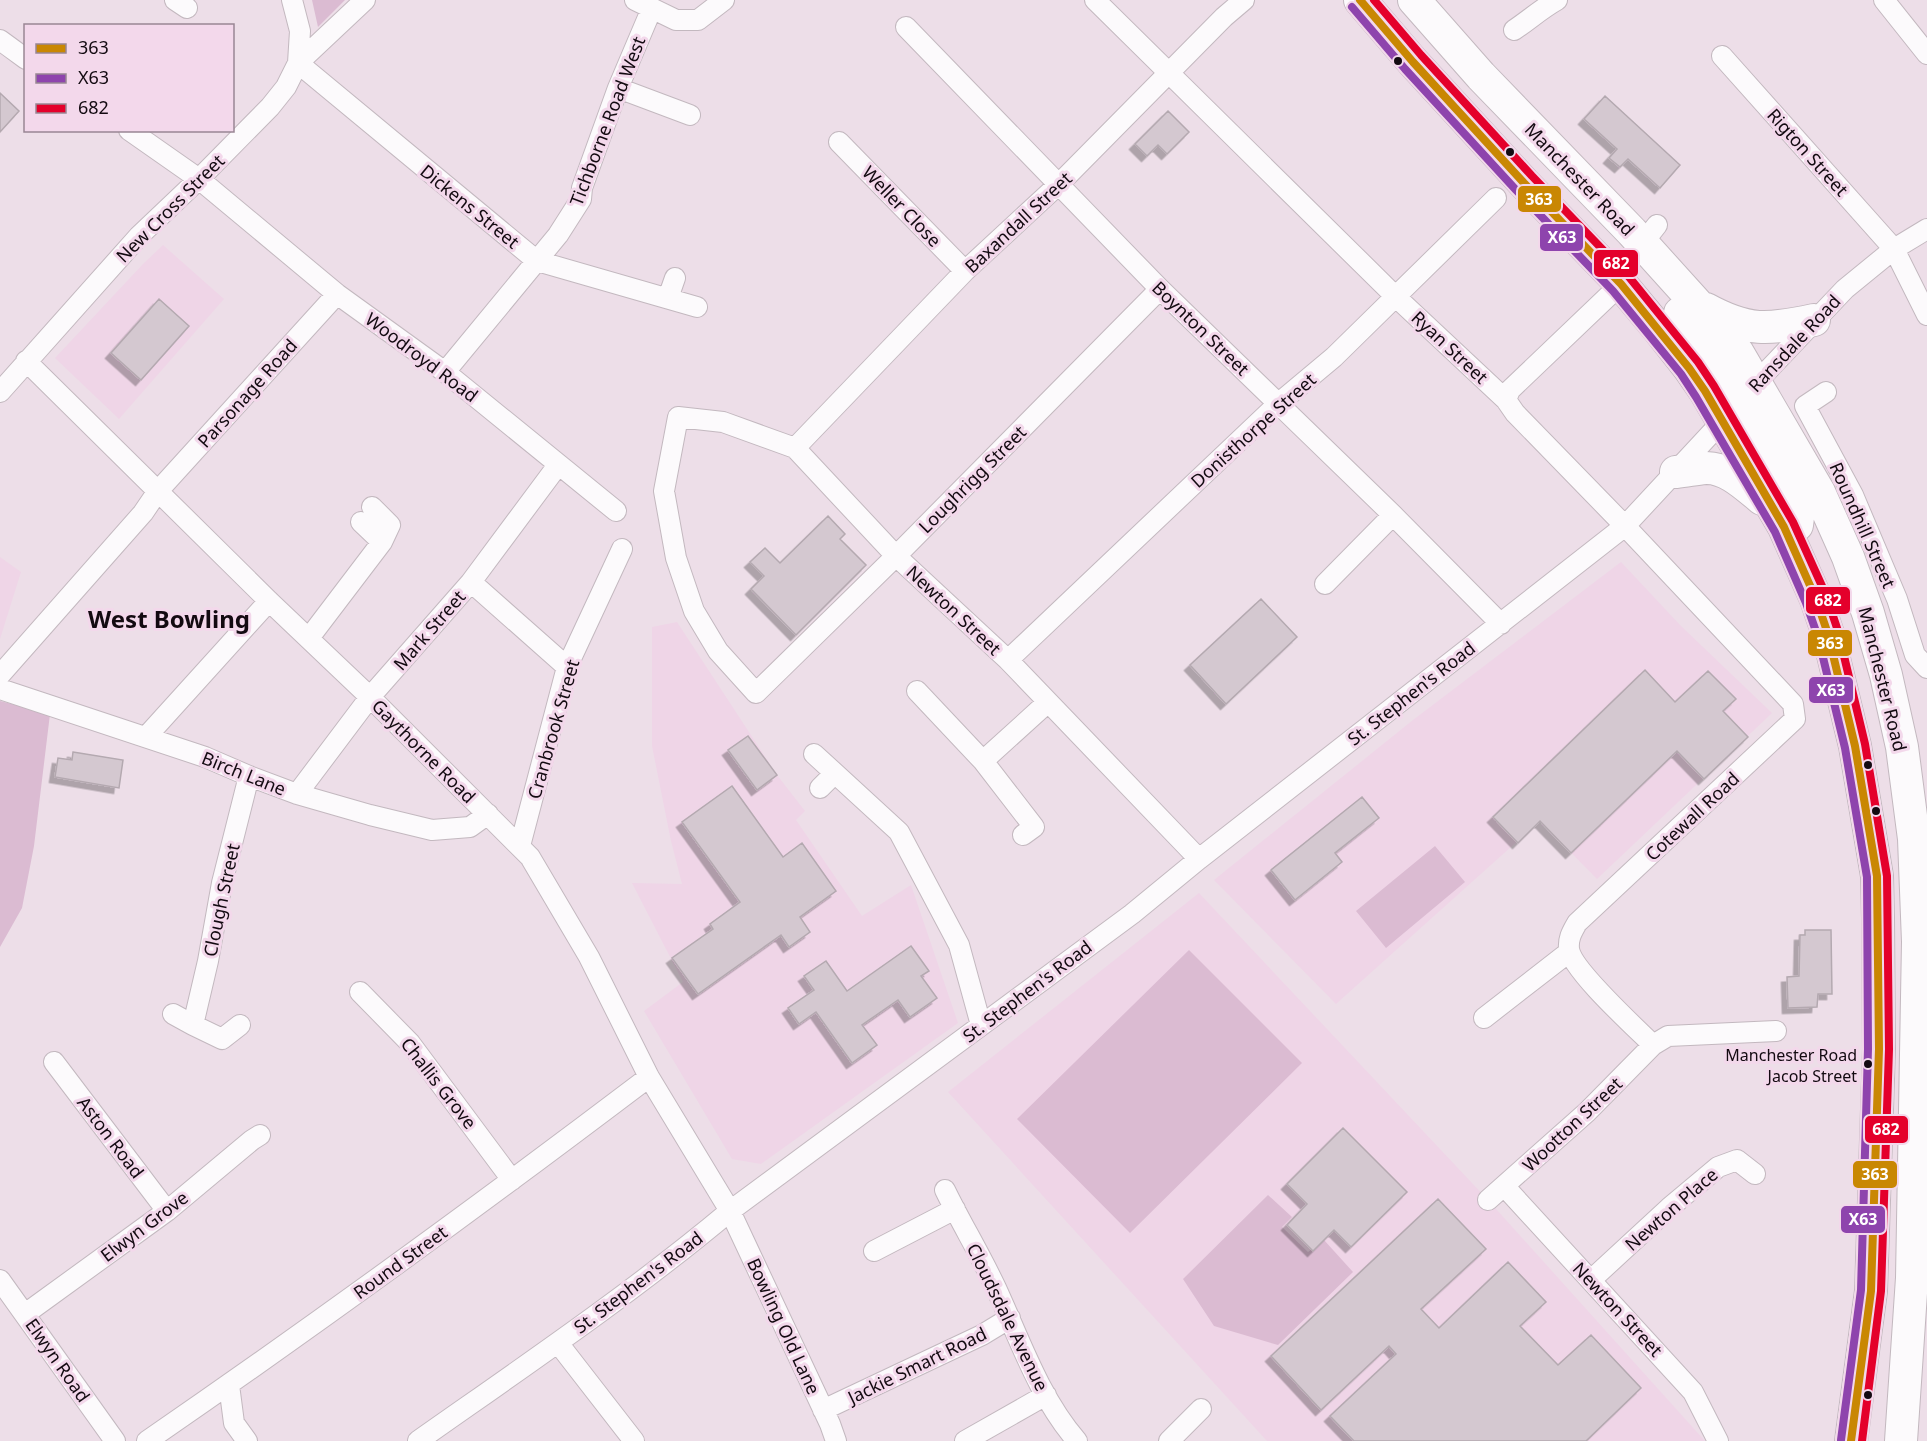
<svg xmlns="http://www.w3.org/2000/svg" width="1927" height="1441" font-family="'Noto Sans',sans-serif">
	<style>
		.built { fill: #efd5e7 }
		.green { fill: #dbbbd2 }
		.building { fill: #d4c8d0; stroke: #b4a9b0; stroke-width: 1.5; filter: url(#shadow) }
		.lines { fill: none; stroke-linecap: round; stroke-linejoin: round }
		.street-casing { stroke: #c3b8bf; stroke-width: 22 }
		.primary-casing { stroke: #c3b8bf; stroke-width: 34 }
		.street { stroke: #fcfafc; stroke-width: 20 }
		.primary { stroke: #fcfafc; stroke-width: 32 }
		.bus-1-casing { stroke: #f3d8eb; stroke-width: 12 }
		.bus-2-casing { stroke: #f3d8eb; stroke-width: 12 }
		.bus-3-casing { stroke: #f3d8eb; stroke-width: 12 }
		.bus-1 { stroke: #c98703; stroke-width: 8 }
		.bus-2 { stroke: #8e44ad; stroke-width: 8 }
		.bus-3 { stroke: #e4002b; stroke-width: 8 }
		.bus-dot { fill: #130a11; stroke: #f3d8eb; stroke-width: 2 }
		.labels { text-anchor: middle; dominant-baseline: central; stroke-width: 6; stroke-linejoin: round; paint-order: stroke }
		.bus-label { font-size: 16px; fill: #130a11; stroke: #f3d8eb; text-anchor: end }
		.street-label { font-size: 18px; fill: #130a11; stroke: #f3d8eb }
		.district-label { font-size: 24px; font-weight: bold; fill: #130a11; stroke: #f3d8eb }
		.line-badge { stroke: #f3d8eb; stroke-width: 2 }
		.badge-label { font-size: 16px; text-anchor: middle; font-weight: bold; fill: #fff }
	</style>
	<defs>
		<filter id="shadow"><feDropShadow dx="-5.5" dy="5.5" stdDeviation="0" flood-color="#0004"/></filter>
	</defs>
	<rect width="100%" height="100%" fill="#eddee8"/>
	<path class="built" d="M 163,245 L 224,299 L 119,419 L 55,358 L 143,264 Z
		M 0,557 L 21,572 L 0,639 Z
		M 1621,562 L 1681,626 L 1772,713 L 1597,879 L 1540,821 L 1336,1004 L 1214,880 L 1413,720 Z
		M 677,622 L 777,775 L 805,811 L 796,820 L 862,916 L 911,885 L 958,1023 L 761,1164 L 732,1159 L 644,1011 L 683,982 L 632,883 L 682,884 L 671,841 L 652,746 L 652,627 Z
		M 1199,893 L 1488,1200 L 1705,1441 L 1267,1441 L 948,1092 Z"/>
	<path class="green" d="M 312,0 L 345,0 L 318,27 Z
		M 0,701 L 50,714 L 34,846 L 22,908 L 0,947 Z
		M 1435,846 L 1465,882 L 1386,948 L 1356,911 Z
		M 1189,950 L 1302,1063 L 1130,1233 L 1017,1119 Z
		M 1268,1195 L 1292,1217 L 1282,1227 L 1308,1252 L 1324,1240 L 1353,1272 L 1278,1345 L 1214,1326 L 1183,1279 Z"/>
	<path class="building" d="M 0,93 L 19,111 L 0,132 Z
		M 1605,96 L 1680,165 L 1660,188 L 1628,159 L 1620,167 L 1609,158 L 1617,149 L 1584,119 Z
		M 1168,111 L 1189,132 L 1167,154 L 1158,145 L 1147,156 L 1135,144 Z
		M 159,299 L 189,326 L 141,380 L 111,353 Z
		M 828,516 L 845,534 L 840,539 L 866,565 L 796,635 L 751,589 L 764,576 L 750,562 L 765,548 L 780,563 Z
		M 1261,599 L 1297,637 L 1226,704 L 1190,665 Z
		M 1645,670 L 1675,702 L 1708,671 L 1736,699 L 1723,711 L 1748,737 L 1704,779 L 1677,751 L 1571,853 L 1540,821 L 1518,843 L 1493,817 Z
		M 748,736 L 777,775 L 757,790 L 728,750 Z
		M 73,752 L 123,760 L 119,788 L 55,777 L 58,758 L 72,760 Z
		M 732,786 L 783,857 L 802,843 L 836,891 L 800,917 L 810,932 L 789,947 L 781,935 L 698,994 L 672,958 L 713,929 L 710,924 L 740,902 L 682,822 Z
		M 1362,797 L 1379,818 L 1335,853 L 1342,862 L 1295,900 L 1271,870 Z
		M 1805,930 L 1831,930 L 1832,994 L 1818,994 L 1817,1007 L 1788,1008 L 1787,977 L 1799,976 L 1800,935 L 1805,935 Z
		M 911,946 L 929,971 L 921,976 L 937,998 L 910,1017 L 898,1000 L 862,1025 L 877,1045 L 852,1063 L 816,1012 L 799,1024 L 788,1008 L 814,990 L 804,976 L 826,961 L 847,991 Z
		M 1343,1128 L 1407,1192 L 1351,1247 L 1334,1230 L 1313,1251 L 1287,1225 L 1307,1204 L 1287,1184 Z
		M 1438,1199 L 1486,1249 L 1421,1309 L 1439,1328 L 1508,1262 L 1546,1302 L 1520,1326 L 1558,1365 L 1591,1335 L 1641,1388 L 1586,1441 L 1354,1441 L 1330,1416 L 1396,1354 L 1389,1346 L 1321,1410 L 1271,1356 Z"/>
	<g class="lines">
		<g class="street-casing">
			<path id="street" d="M 175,0 L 187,8
				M 292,0 L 300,31 L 298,63
				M 635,0 L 676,20 L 698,20 L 724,0
				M 1095,0 L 1396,297 L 1506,400 L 1515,413 L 1625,526 L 1793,704 L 1795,719 L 1577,923 C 1572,932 1568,938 1569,949 C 1572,970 1636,1028 1653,1045
				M 1884,0 L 1927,54
				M 906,27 L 1160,289 L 1393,515 L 1501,624
				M 1514,30 C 1529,20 1541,9 1557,0
				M 0,40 L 26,59
				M 1722,56 L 1894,249 L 1927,315
				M 298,63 L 537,261 L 697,307
				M 618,88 L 690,115
				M 129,130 L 199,179 L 337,294 L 445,372 L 616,511
				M 839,142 L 965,271
				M 1642,244 L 1657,225
				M 1160,289 L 896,556 L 756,693 L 718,651 L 694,611 L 676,558 L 664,491 L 678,417 L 723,422 L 795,448 L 896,556 L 1008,660 L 1199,859
				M 668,298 L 675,278
				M 26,361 L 269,601 L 370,697 L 530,857 L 589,957 L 649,1077 L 730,1211 L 830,1424 L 836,1441
				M 445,372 L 558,235 L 581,199 L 582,188 L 618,88 L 652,8
				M 1750,389 L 1845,289 L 1894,249 L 1927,229
				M 0,392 L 139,236 L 199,179 L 270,107 L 286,87 L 298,63 L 365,0
				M 1826,392 L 1805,406 L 1853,495 L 1897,599 L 1915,655 L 1927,668
				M 1506,400 L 1510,390 L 1621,284
				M 795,448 L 965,271 L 1059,184 L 1224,17 L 1244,0
				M 361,522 L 382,542
				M 471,582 L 567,667
				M 1325,584 L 1393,515
				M 309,638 L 382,542 L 390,525 L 372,507
				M 1008,660 L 1279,403 L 1334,357 L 1496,198
				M 0,675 L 143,513 L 158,491 L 337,294
				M 0,689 L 205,757 L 249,776 L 297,794 L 370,815 L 432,830 L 470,827 L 488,814
				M 917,691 L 983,761 L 1034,827 L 1023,835
				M 146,737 L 269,601
				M 814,754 L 899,832 L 959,945 L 981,1025
				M 983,761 L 1048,702
				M 820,788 L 834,774
				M 297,794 L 370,697 L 471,582 L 558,465
				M 520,846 L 567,667 L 622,549
				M 360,992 L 410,1043 L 512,1180
				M 173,1014 L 193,1025
				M 1484,1018 L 1569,952
				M 240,1025 L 222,1039 L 193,1025 L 208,961 L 222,883 L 249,776
				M 54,1062 L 167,1211
				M 1505,1187 L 1693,1392 L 1718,1441
				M 945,1190 C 961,1223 980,1254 996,1288 C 1020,1340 1039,1397 1077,1441
				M 1488,1200 L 1587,1112 L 1653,1045 L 1668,1036 L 1776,1031
				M 874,1251 L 955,1209
				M 0,1280 L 115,1441
				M 1591,1280 L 1669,1208 L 1718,1167 L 1737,1160 L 1755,1174
				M 25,1314 L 167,1211 L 252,1140 L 260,1135
				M 558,1343 L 634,1441
				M 229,1385 L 234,1423 L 247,1441
				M 823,1410 L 982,1335 L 1010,1318
				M 147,1441 C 317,1324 484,1202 649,1077
				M 418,1441 C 523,1367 631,1294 730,1211 L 1132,914 L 1199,859 L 1625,526 L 1729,414
				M 965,1441 L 1046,1395
				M 1169,1441 L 1201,1409"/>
		</g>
		<g class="primary-casing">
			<path id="primary" d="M 1360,0 L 1413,62 L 1524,183 L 1621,284 L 1656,326 L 1689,368 L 1705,391 L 1784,527 L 1816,599 L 1828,634 L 1855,746 L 1877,876 L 1878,918 L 1879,1049 L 1871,1291 L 1851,1441
				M 1414,0 L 1481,76 L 1632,232 L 1697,304 L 1738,353 L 1819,492 L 1848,557 L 1868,613 L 1886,675 L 1902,747 L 1914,839 L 1918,942 L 1912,1278 L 1901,1441
				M 1706,309 C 1748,332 1768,330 1814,320
				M 1680,313 C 1693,331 1725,368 1728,389 C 1730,401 1727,411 1723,422
				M 1753,393 L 1754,419 L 1778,470 L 1798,517 L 1797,525
				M 1676,472 C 1686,471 1695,469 1705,468 C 1727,467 1746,486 1762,499"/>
		</g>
		<use href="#street" class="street"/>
		<use href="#primary" class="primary"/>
		<g class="bus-1-casing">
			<path id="bus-1" d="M 1360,0 L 1413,62 L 1524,183 L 1621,284 L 1689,368 L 1705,391 L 1784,527 L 1816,599 L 1828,634 L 1855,746 L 1877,876 L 1879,1049 L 1871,1291 L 1851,1441"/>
		</g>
		<g class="bus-2-casing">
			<path id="bus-2" d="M 1352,7 L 1405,69 L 1516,190 L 1613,291 L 1681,374 L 1696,397 L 1775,532 L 1806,603 L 1818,637 L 1845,748 L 1867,877 L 1868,1049 L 1861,1290 L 1841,1440"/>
		</g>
		<g class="bus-3-casing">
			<path id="bus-3" d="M 1374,0 L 1421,55 L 1532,176 L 1629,277 L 1698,362 L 1714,386 L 1793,522 L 1826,595 L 1838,631 L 1865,744 L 1887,876 L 1889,1049 L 1881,1291 L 1862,1441"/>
		</g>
		<use href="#bus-1" class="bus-1"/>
		<use href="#bus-2" class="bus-2"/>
		<use href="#bus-3" class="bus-3"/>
	</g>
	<g class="bus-dot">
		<circle cx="1398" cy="61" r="5"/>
		<circle cx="1510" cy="152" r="5"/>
		<circle cx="1868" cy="765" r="5"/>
		<circle cx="1876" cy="811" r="5"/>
		<circle cx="1868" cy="1064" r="5"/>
		<circle cx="1868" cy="1395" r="5"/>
	</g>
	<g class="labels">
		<g class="bus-label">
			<text x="1857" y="1055">Manchester Road<tspan x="1857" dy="21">Jacob Street</tspan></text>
		</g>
		<g class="street-label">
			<text transform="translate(607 121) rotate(-69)">Tichborne Road West</text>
			<text transform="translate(1808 152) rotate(48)">Rigton Street</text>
			<text transform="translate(1580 179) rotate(46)">Manchester Road</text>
			<text transform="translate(470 206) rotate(39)">Dickens Street</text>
			<text transform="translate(902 206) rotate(46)">Weller Close</text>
			<text transform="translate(170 208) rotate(-45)">New Cross Street</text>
			<text transform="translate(1018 222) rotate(-43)">Baxandall Street</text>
			<text transform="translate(1201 328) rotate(44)">Boynton Street</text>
			<text transform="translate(1794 343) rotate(-47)">Ransdale Road</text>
			<text transform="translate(1450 347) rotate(43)">Ryan Street</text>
			<text transform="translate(422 357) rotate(37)">Woodroyd Road</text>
			<text transform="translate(247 393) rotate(-48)">Parsonage Road</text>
			<text transform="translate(1253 430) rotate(-42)">Donisthorpe Street</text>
			<text transform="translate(972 479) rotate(-45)">Loughrigg Street</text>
			<text transform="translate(1863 525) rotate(66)">Roundhill Street</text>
			<text transform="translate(954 610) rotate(43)">Newton Street</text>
			<text transform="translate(429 630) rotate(-49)">Mark Street</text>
			<text transform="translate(1883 679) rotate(76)">Manchester Road</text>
			<text transform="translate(1411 693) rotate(-38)">St. Stephen's Road</text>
			<text transform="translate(553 729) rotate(-74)">Cranbrook Street</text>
			<text transform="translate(424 751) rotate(45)">Gaythorne Road</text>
			<text transform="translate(244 773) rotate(22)">Birch Lane</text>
			<text transform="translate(1692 816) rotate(-43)">Cotewall Road</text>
			<text transform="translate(221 900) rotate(-78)">Clough Street</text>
			<text transform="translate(1027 991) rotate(-37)">St. Stephen's Road</text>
			<text transform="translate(439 1083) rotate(52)">Challis Grove</text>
			<text transform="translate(1572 1124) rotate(-43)">Wootton Street</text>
			<text transform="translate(111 1137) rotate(53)">Aston Road</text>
			<text transform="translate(1671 1209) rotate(-41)">Newton Place</text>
			<text transform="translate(144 1226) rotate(-37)">Elwyn Grove</text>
			<text transform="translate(400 1262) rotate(-36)">Round Street</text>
			<text transform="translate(638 1282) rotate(-37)">St. Stephen's Road</text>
			<text transform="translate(1618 1309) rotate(47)">Newton Street</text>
			<text transform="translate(1008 1317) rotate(64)">Cloudsdale Avenue</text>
			<text transform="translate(784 1326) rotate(65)">Bowling Old Lane</text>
			<text transform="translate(58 1360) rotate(55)">Elwyn Road</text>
			<text transform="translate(917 1365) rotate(-26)">Jackie Smart Road</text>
		</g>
		<g class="district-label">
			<text x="169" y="618">West Bowling</text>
		</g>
	</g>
	<g class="line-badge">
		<rect x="1517" y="185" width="45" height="28" rx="6" fill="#c98703"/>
		<rect x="1539" y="223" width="45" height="29" rx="6" fill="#8e44ad"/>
		<rect x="1593" y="249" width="46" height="29" rx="6" fill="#e4002b"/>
		<rect x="1805" y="586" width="46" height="29" rx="6" fill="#e4002b"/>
		<rect x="1807" y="629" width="46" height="28" rx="6" fill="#c98703"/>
		<rect x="1808" y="676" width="46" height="28" rx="6" fill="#8e44ad"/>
		<rect x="1864" y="1115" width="45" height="29" rx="6" fill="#e4002b"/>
		<rect x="1852" y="1160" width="46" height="29" rx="6" fill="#c98703"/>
		<rect x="1840" y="1205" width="46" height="29" rx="6" fill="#8e44ad"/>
	</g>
	<g class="badge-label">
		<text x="1539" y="205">363</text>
		<text x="1562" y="243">X63</text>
		<text x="1616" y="269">682</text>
		<text x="1828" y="606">682</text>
		<text x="1830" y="649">363</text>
		<text x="1831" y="696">X63</text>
		<text x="1886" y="1135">682</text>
		<text x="1875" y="1180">363</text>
		<text x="1863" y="1225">X63</text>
	</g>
	<rect x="24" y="24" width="210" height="108" fill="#f3d8eb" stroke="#998694" stroke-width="1.5"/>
	<rect x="36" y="44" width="30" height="9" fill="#c98703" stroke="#998694" stroke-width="1.5"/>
	<text x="78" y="54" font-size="18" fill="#130a11">363</text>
	<rect x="36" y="74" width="30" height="9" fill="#8e44ad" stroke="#998694" stroke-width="1.5"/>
	<text x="78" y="84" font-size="18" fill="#130a11">X63</text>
	<rect x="36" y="104" width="30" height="9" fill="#e4002b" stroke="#998694" stroke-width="1.5"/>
	<text x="78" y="114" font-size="18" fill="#130a11">682</text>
</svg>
